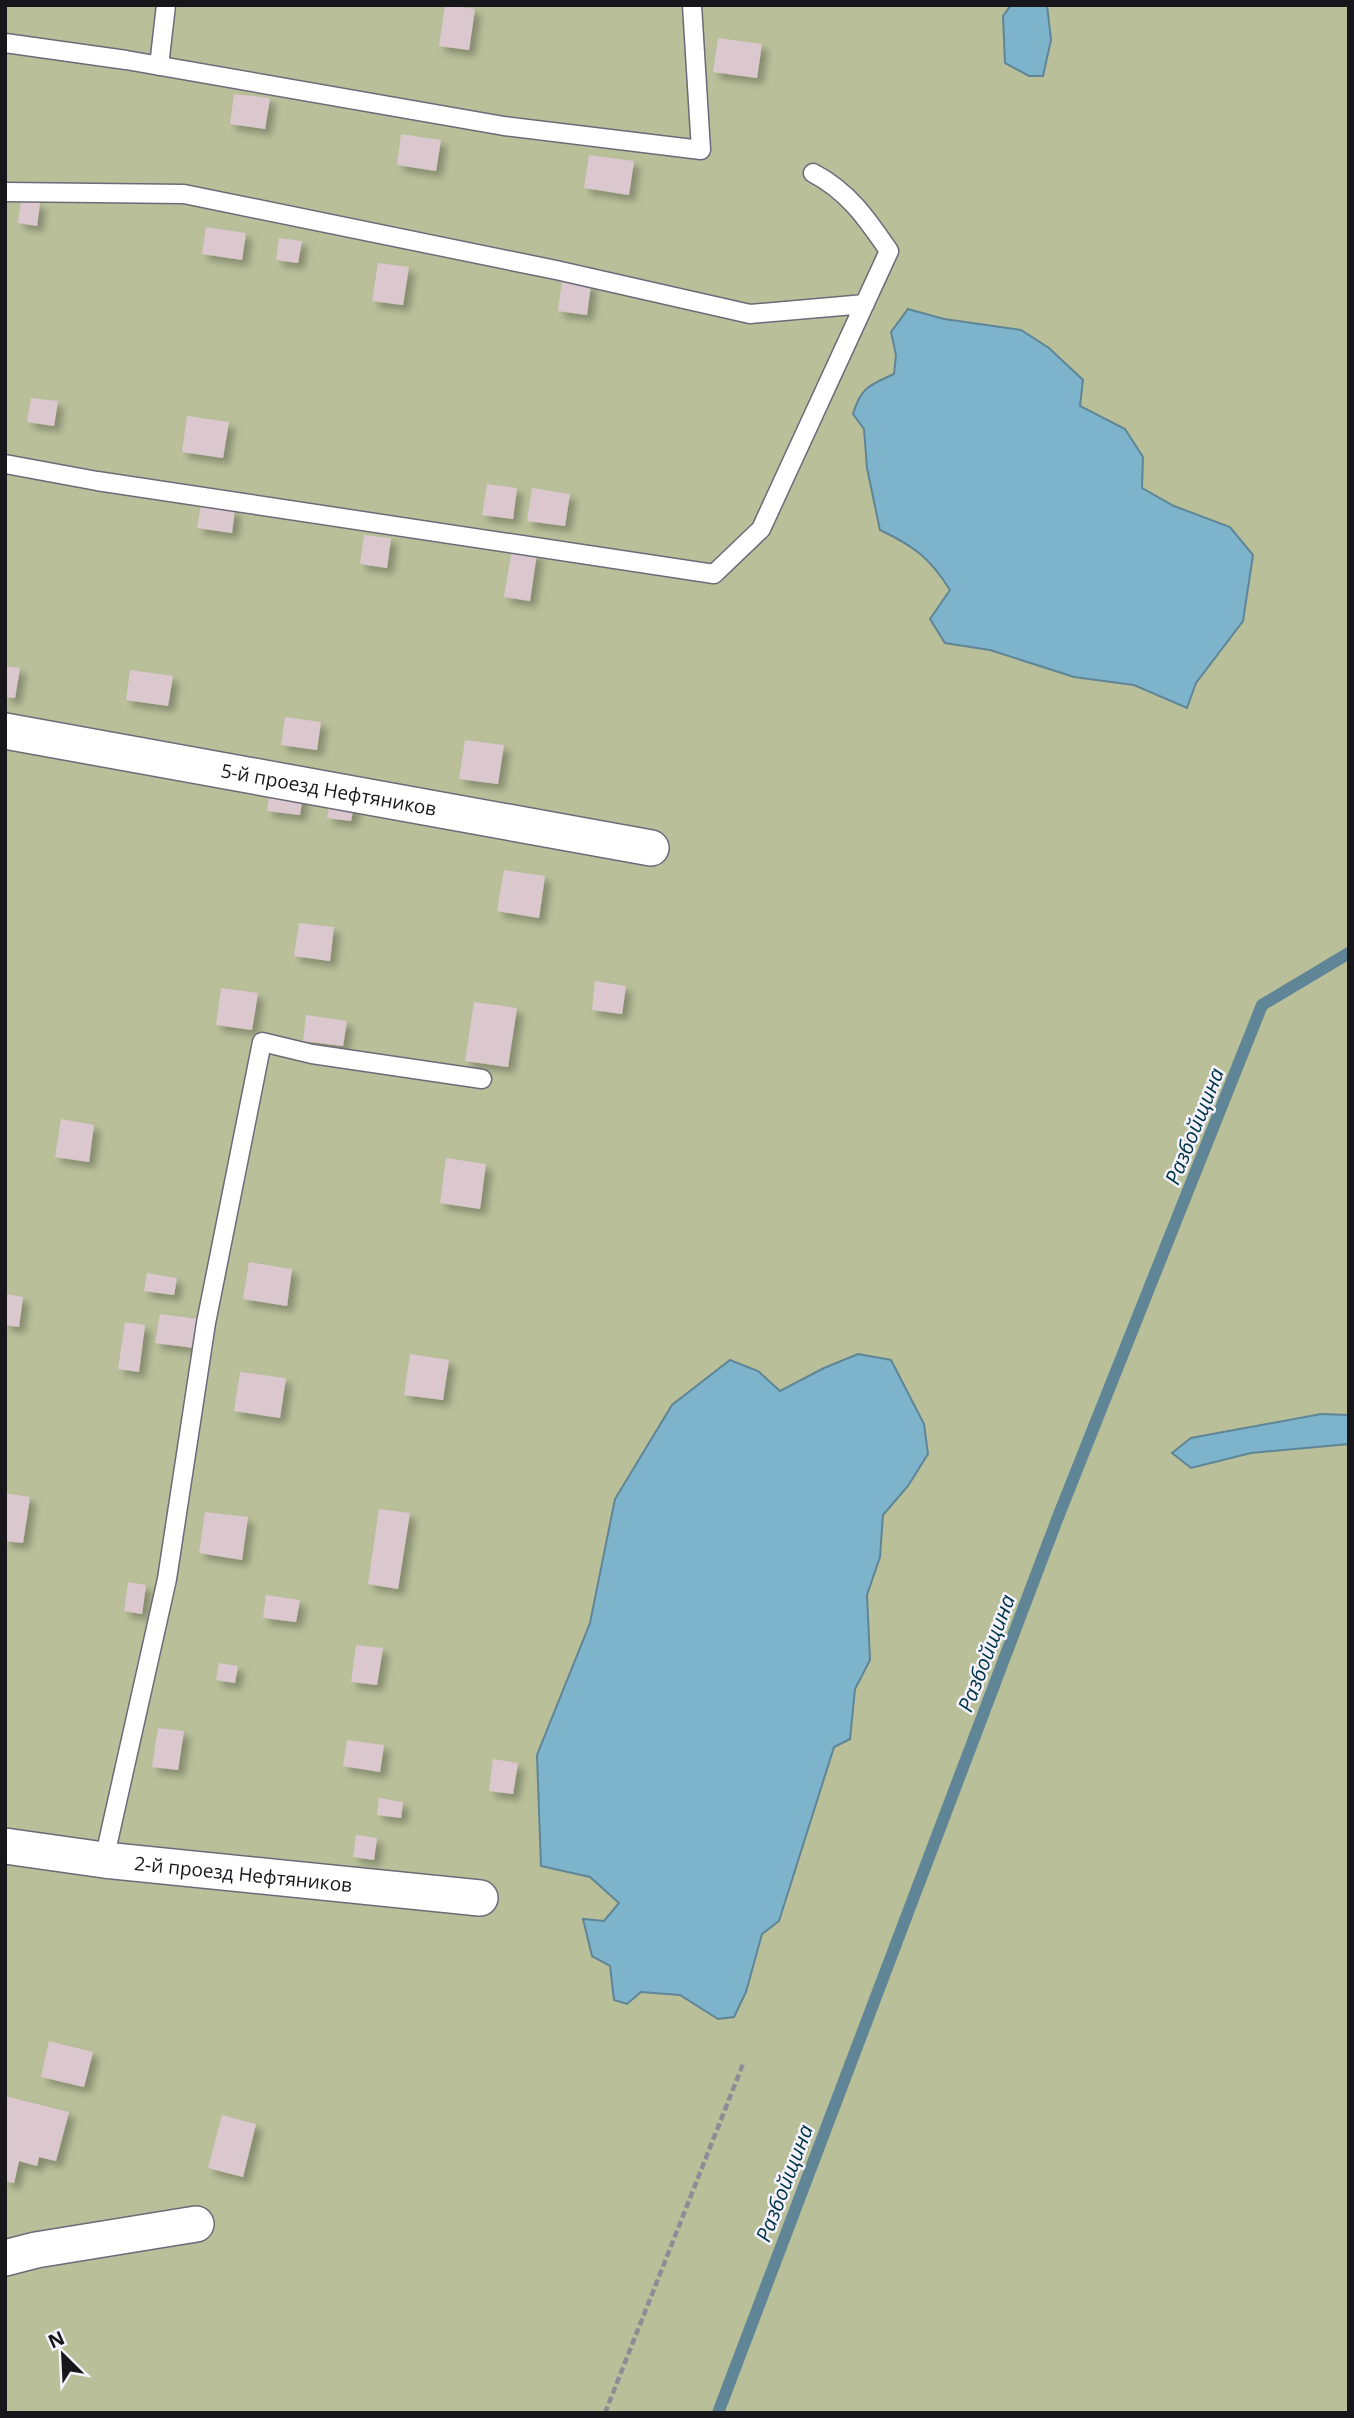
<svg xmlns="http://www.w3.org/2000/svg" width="1354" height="2418" font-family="'Open Sans',sans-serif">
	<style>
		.green { fill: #b8bf99 }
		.water { fill: #7eb4cb; stroke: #5f8596; stroke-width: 2 }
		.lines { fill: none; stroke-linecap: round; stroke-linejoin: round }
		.stream { stroke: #5f8596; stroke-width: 12 }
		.building { fill: #dac8ce; filter: url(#shadow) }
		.lane-casing { stroke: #6c6a78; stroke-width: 21 }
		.street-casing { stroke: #6c6a78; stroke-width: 38 }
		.path { stroke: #8d8c97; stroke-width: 4.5; stroke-dasharray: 7 3.5; stroke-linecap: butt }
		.lane { stroke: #fff; stroke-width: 18 }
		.street { stroke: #fff; stroke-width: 35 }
		.labels { text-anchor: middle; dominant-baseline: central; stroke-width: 5; stroke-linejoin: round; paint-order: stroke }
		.street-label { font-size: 19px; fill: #17161b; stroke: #f4f3fd }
		.water-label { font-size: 21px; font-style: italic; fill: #013445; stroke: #f4f3fd }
	</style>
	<defs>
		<filter id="shadow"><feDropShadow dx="6" dy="6" stdDeviation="3.5" flood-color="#0004"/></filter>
	</defs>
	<rect width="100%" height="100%" fill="#e7e5f5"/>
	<path class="green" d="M 5,5 L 1349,5 L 1349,2413 L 5,2413 Z"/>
	<path class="water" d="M 1011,5 L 1047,5 L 1051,40 L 1043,76 L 1029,76 L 1005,63 L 1003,16 Z
		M 908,309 L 944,319 L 1021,330 L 1049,348 L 1083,380 L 1080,406 L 1125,429 L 1143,457 L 1142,488 L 1174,506 L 1230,527 L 1253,555 L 1243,621 L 1196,683 L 1187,708 L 1134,685 L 1074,677 L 990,650 L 945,643 L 930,619 L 950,590 C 930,558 914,546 880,530 L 867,468 L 864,429 L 853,414 C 861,387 870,385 894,374 L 896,355 L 891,332 Z
		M 858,1354 L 891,1360 L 924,1424 L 928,1454 L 908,1486 L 883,1515 L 880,1557 L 867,1595 L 870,1660 L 855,1689 L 850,1739 L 834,1747 L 779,1921 L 762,1934 L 746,1992 L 734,2017 L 718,2019 L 680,1995 L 641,1992 L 627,2004 L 614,2000 L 610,1966 L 592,1956 L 583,1919 L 604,1921 L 619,1903 L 590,1877 L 541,1866 L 537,1755 L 590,1623 L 615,1499 L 672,1405 L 730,1360 L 758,1371 L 780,1391 L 824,1368 Z
		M 1321,1414 L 1349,1415 L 1349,1444 L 1251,1453 L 1191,1468 L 1172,1453 L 1191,1438 Z"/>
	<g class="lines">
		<path class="stream" d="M 718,2413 L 1058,1517 L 1262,1005 L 1349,953"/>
	</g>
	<path class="building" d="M 445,5 L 475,9 L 469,50 L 439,46 Z
		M 718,38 L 762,44 L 757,78 L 713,72 Z
		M 234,94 L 270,98 L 265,129 L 230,124 Z
		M 401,134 L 441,140 L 436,171 L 397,165 Z
		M 589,155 L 634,161 L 629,195 L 584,188 Z
		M 21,200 L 40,203 L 37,226 L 18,223 Z
		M 206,227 L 246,233 L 242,260 L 202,254 Z
		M 279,238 L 302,241 L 298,263 L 276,260 Z
		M 378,263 L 409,267 L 403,305 L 372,301 Z
		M 562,280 L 591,284 L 587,315 L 558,311 Z
		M 31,398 L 58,401 L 54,426 L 27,422 Z
		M 187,416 L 229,422 L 223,458 L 182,452 Z
		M 487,484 L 517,488 L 513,519 L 482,515 Z
		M 532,488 L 570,494 L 565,526 L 527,521 Z
		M 201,505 L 235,510 L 232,533 L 197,528 Z
		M 364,535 L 391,538 L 387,568 L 360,564 Z
		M 512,549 L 537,553 L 530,601 L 504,597 Z
		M 5,666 L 20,668 L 15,698 L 5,697 Z
		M 130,670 L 173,676 L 168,706 L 126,700 Z
		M 285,717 L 321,722 L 317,750 L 281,745 Z
		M 465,740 L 504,745 L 498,784 L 459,779 Z
		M 270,790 L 303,794 L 300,815 L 267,811 Z
		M 330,798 L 355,801 L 351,821 L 327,818 Z
		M 504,870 L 545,876 L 539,918 L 497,911 Z
		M 299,923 L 334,927 L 330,961 L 294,956 Z
		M 595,981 L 626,986 L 622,1014 L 592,1010 Z
		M 221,988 L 258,993 L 252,1030 L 216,1025 Z
		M 474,1002 L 517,1008 L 508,1067 L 465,1061 Z
		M 306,1015 L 347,1021 L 343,1046 L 303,1041 Z
		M 61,1119 L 94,1125 L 89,1162 L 55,1157 Z
		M 446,1158 L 486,1164 L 480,1209 L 440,1203 Z
		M 249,1262 L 292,1269 L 287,1306 L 243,1299 Z
		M 147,1273 L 177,1278 L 174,1295 L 144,1291 Z
		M 5,1294 L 23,1297 L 19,1327 L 5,1325 Z
		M 160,1314 L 198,1319 L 194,1348 L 155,1343 Z
		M 125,1322 L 145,1325 L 139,1372 L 118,1369 Z
		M 410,1354 L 449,1360 L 443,1400 L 404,1395 Z
		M 240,1372 L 286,1378 L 280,1418 L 234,1411 Z
		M 5,1493 L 30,1497 L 23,1543 L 5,1541 Z
		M 379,1509 L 410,1513 L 398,1589 L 368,1584 Z
		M 205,1512 L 248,1517 L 242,1560 L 199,1553 Z
		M 128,1582 L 146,1585 L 142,1614 L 124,1611 Z
		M 266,1595 L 300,1600 L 296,1622 L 263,1618 Z
		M 356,1645 L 383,1648 L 377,1685 L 351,1682 Z
		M 219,1663 L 238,1666 L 235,1683 L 216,1680 Z
		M 158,1728 L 184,1731 L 178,1770 L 152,1767 Z
		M 347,1740 L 384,1745 L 380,1772 L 343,1766 Z
		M 493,1759 L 518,1763 L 513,1794 L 489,1791 Z
		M 379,1798 L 403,1802 L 401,1818 L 377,1815 Z
		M 356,1835 L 377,1838 L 374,1860 L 353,1857 Z
		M 49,2041 L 93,2052 L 84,2087 L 41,2077 Z
		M 5,2096 L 69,2112 L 56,2161 L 39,2157 L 37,2166 L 19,2161 L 14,2183 L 5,2181 Z
		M 222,2115 L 256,2124 L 243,2177 L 208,2168 Z"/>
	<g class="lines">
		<g class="lane-casing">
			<path id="lane" d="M 5,43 L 126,60 L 504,126 L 701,150 L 692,5
				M 159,66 L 166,5
				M 5,192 L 184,194 L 556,270 L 750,314 L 865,304
				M 5,464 L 97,481 L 714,574 L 761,529 L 889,251 C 867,219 848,191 813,173
				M 104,1860 L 167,1579 L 206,1323 L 262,1042 L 312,1054 L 482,1079"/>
		</g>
		<g class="street-casing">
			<g id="street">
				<path id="s1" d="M 5,731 L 651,848"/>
				<path id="s2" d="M 5,1846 L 104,1860 L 480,1898"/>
				<path d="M 5,2258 L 36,2250 L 196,2224"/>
			</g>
		</g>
		<path class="path" d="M 605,2413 L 743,2064"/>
		<use href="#lane" class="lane"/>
		<use href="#street" class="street"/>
	</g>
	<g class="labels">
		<g class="street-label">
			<text stroke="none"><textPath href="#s1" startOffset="329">5-й проезд Нефтяников</textPath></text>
			<text stroke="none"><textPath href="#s2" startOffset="240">2-й проезд Нефтяников</textPath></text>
		</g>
		<g class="water-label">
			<text transform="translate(1194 1126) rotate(-68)">Разбойщина</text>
			<text transform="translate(986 1653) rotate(-69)">Разбойщина</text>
			<text transform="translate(784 2183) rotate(-69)">Разбойщина</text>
		</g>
	</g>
	<rect width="1354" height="2418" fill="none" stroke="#17161b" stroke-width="14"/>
	<g transform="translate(63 2355) rotate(336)" stroke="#f4f3fd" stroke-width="5" paint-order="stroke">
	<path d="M0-5L12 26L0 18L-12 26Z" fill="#17161b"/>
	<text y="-10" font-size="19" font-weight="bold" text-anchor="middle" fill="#17161b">N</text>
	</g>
</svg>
